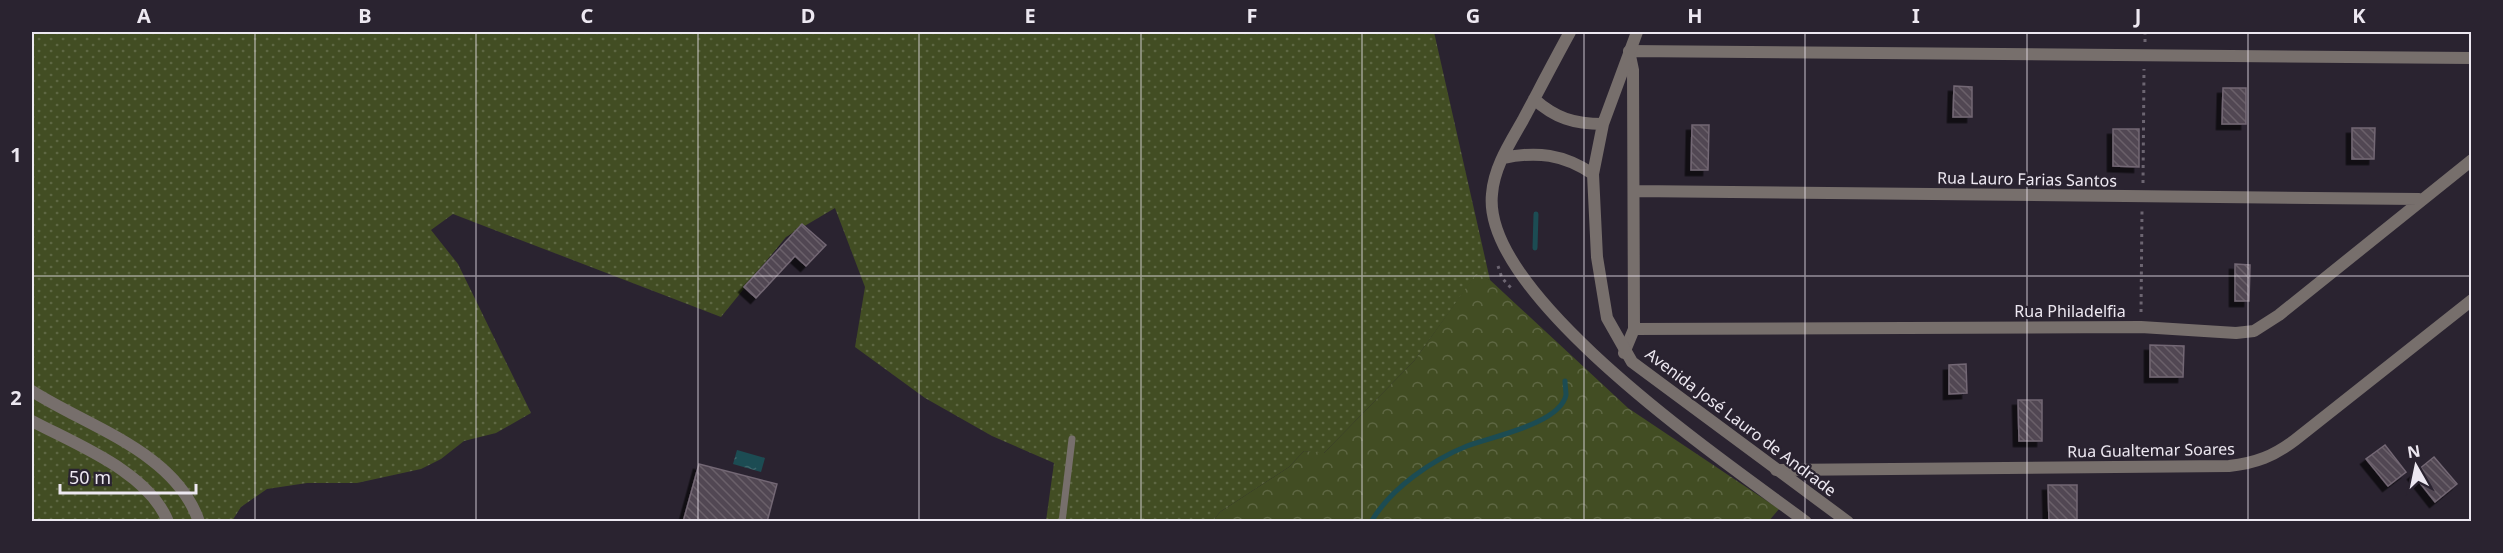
<svg xmlns="http://www.w3.org/2000/svg" width="2503" height="553" font-family="'Noto Sans',sans-serif">
	<style>
		.grass { fill: url(#grass-dots) }
		.forest { fill: url(#forest-crowns) }
		.water { fill: url(#water-ripples) }
		.lines { fill: none; stroke-linecap: round; stroke-linejoin: round }
		.stream { stroke: #1c4c53; stroke-width: 5 }
		.building { fill: url(#building-back-hatch); stroke: #736774; stroke-width: 1.5; filter: url(#shadow) }
		.path { stroke: #6c6571; stroke-width: 3; stroke-dasharray: 3 4.5; stroke-linecap: butt }
		.service { stroke: #776f6c; stroke-width: 7 }
		.minor { stroke: #776f6c; stroke-width: 12 }
		.tertiary { stroke: #776f6c; stroke-width: 12 }
		.grid { fill: none; stroke: #ede8f1; stroke-width: 1.5; stroke-opacity: 0.55 }
		.labels { text-anchor: middle; dominant-baseline: central; stroke-width: 4.5; stroke-linejoin: round; paint-order: stroke }
		.street-label { font-size: 16px; fill: #ede8f1; stroke: #2a2330 }
		.neatline { fill: none; stroke: #ede8f1; stroke-width: 2 }
		.grid-label { font-size: 20px; text-anchor: middle; font-weight: bold; fill: #ede8f1 }
	</style>
	<defs>
		<pattern id="grass-dots" width="8" height="8" patternUnits="userSpaceOnUse" patternTransform="scale(1.5)"><rect width="8" height="8" fill="#424d23"/><path d="M2 2h.1M6 6h.1" fill="none" stroke="#5e6743" stroke-width="1.8" stroke-linecap="round"/></pattern>
		<pattern id="forest-crowns" width="20" height="18" patternUnits="userSpaceOnUse" patternTransform="scale(1.5)"><rect width="20" height="18" fill="#424d23"/><path d="M2 6a3 3 0 1 1 6 0M12 15a3 3 0 1 1 6 0" fill="none" stroke="#5e6743"/></pattern>
		<pattern id="water-ripples" width="26" height="14" patternUnits="userSpaceOnUse" patternTransform="scale(1.5)"><rect width="26" height="14" fill="#1c4c53"/><path d="M2 4q2-2 4 0t4 0M15 11q2-2 4 0t4 0" fill="none" stroke="#3d666c"/></pattern>
		<pattern id="building-back-hatch" width="6" height="6" patternUnits="userSpaceOnUse" patternTransform="scale(1.5)"><rect width="6" height="6" fill="#514652"/><path d="M-1 5l2 2M0 0l6 6M5-1l2 2" fill="none" stroke="#6a616b"/></pattern>
		<filter id="shadow"><feDropShadow dx="-5.5" dy="5.5" stdDeviation="0" flood-color="#0009"/></filter>
	</defs>
	<rect width="100%" height="100%" fill="#2a2330"/>
	<path class="grass" d="M 32,32 L 1434,32 L 1490,280 L 1476,275 L 1414,361 L 1323,454 L 1304,451 L 1289,467 L 1220,512 L 1213,521 L 1046,521 L 1054,463 L 992,436 L 925,398 L 855,347 L 865,287 L 835,208 L 786,237 L 721,317 L 453,214 L 431,230 L 458,264 L 531,413 L 496,433 L 464,441 L 441,459 L 421,469 L 357,483 L 307,483 L 267,489 L 241,507 L 232,521 L 32,521 Z"/>
	<path class="forest" d="M 1476,274 L 1490,280 L 1628,408 L 1779,509 L 1768,522 L 1213,521 L 1220,512 L 1289,467 L 1304,451 L 1324,453 L 1414,361 Z"/>
	<path class="water" d="M 737,450 L 765,458 L 761,472 L 733,464 Z"/>
	<g class="lines">
		<path class="stream" d="M 1535,248 L 1536,214
			M 1371,522 C 1391,488 1432,460 1467,446 C 1490,437 1560,424 1566,395 C 1566,391 1565,385 1565,381"/>
	</g>
	<path class="building" d="M 1954,86 L 1972,87 L 1972,117 L 1953,117 Z
		M 2223,88 L 2246,88 L 2246,124 L 2222,124 Z
		M 1692,125 L 1709,125 L 1708,170 L 1691,170 Z
		M 2352,128 L 2375,128 L 2374,159 L 2352,159 Z
		M 2113,129 L 2139,129 L 2139,167 L 2113,166 Z
		M 802,224 L 826,245 L 806,266 L 795,256 L 756,298 L 744,287 Z
		M 2235,264 L 2250,265 L 2249,301 L 2235,301 Z
		M 2150,345 L 2184,346 L 2183,377 L 2150,377 Z
		M 1966,364 L 1967,393 L 1949,394 L 1949,365 Z
		M 2018,400 L 2042,400 L 2042,441 L 2019,441 Z
		M 2385,445 L 2406,472 L 2388,486 L 2366,459 Z
		M 2434,457 L 2457,484 L 2435,502 L 2413,474 Z
		M 699,464 L 777,484 L 767,522 L 683,522 Z
		M 2048,485 L 2077,485 L 2077,522 L 2049,522 Z"/>
	<g class="lines">
		<path class="path" d="M 2145,42 L 2145,32
			M 2143,183 L 2144,69
			M 1498,266 L 1502,278 L 1511,288
			M 2141,312 L 2142,210"/>
		<path class="service" d="M 1062,522 L 1072,439"/>
		<path class="minor" d="M 1634,191 L 2419,199
			M 1634,329 L 1633,70 L 1629,51 L 2472,58
			M 1624,353 L 1634,329 L 2141,327 L 2236,333 L 2254,331 L 2279,315 L 2472,160
			M 1776,470 L 2229,466 C 2256,463 2274,456 2295,440 L 2472,300"/>
		<path class="tertiary" d="M 1570,32 C 1554,61 1539,90 1523,120 C 1510,143 1494,167 1492,194 C 1481,297 1729,464 1806,522
			M 1637,32 L 1603,124 L 1593,174 L 1597,257 L 1607,318 L 1632,362 L 1848,522
			M 1534,99 C 1555,118 1574,124 1603,124
			M 1503,158 C 1537,151 1563,154 1593,174
			M 32,391 C 88,427 176,452 199,522
			M 32,421 C 75,444 149,472 168,522"/>
	</g>
	<path class="grid" d="M 255,32 L 255,522M 476,32 L 476,522M 698,32 L 698,522M 919,32 L 919,522M 1141,32 L 1141,522M 1362,32 L 1362,522M 1584,32 L 1584,522M 1805,32 L 1805,522M 2027,32 L 2027,522M 2248,32 L 2248,522M 32,276 L 2472,276"/>
	<g class="labels">
		<g class="street-label">
			<text transform="translate(2027 179) rotate(1)">Rua Lauro Farias Santos</text>
			<text x="2070" y="311">Rua Philadelfia</text>
			<text transform="translate(1741 422) rotate(37)">Avenida José Lauro de Andrade</text>
			<text transform="translate(2151 450) rotate(-1)">Rua Gualtemar Soares</text>
		</g>
	</g>
	<rect width="2503" height="553" fill="none" stroke="#2a2330" stroke-width="66"/>
	<g transform="translate(2416 466) rotate(351)" stroke="#2a2330" stroke-width="4.5" paint-order="stroke">
	<path d="M0-4.5L10 22L0 15L-10 22Z" fill="#ede8f1"/>
	<text y="-9" font-size="16" font-weight="bold" text-anchor="middle" fill="#ede8f1">N</text>
	</g>
	<path d="M60 484v9h136v-9" fill="none" stroke="#ede8f1" stroke-width="3"/>
	<text x="69" y="484" font-size="18" fill="#ede8f1" stroke="#2a2330" stroke-width="4.5" paint-order="stroke">50 m</text>
	<rect x="33" y="33" width="2437" height="487" class="neatline"/>
	<g class="grid-label">
		<text x="144" y="23">A</text>
		<text x="365" y="23">B</text>
		<text x="587" y="23">C</text>
		<text x="808" y="23">D</text>
		<text x="1030" y="23">E</text>
		<text x="1252" y="23">F</text>
		<text x="1473" y="23">G</text>
		<text x="1695" y="23">H</text>
		<text x="1916" y="23">I</text>
		<text x="2138" y="23">J</text>
		<text x="2359" y="23">K</text>
		<text x="16" y="162">1</text>
		<text x="16" y="405">2</text>
	</g>
</svg>
